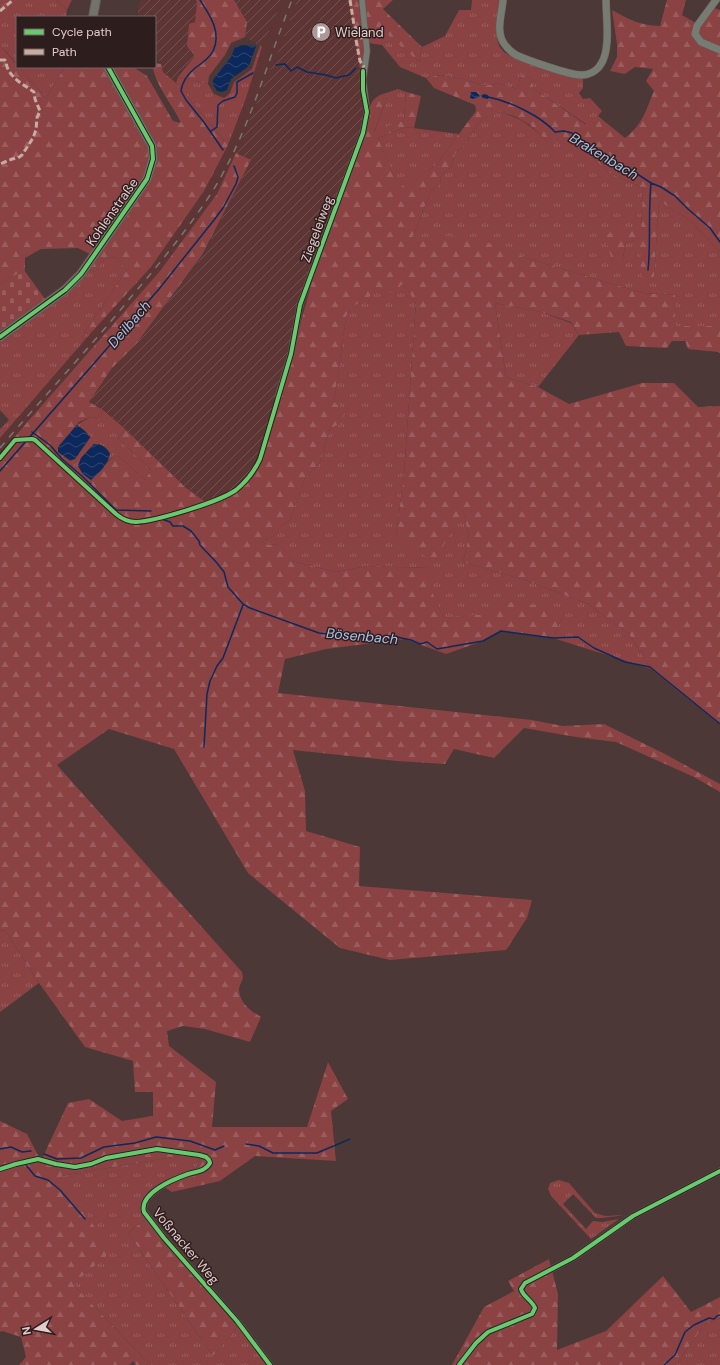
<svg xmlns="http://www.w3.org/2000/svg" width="720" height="1365" font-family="'DM Sans',sans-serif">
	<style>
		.built { fill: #5d3534 }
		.industrial { fill: url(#industrial-furrows) }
		.grass { fill: url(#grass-tufts) }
		.forest { fill: url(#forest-firs) }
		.cemetery { fill: url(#cemetery-stones) }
		.garden { fill: #8a4243 }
		.water { fill: url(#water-waves) }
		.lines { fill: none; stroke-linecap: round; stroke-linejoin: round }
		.stream { stroke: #0d295c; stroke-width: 1.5 }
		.minor-casing { stroke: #695756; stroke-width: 7 }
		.tertiary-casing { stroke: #695756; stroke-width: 8 }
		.secondary-casing { stroke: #695756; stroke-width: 10 }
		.minor { stroke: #767c71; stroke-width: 5.5 }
		.tertiary { stroke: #767c71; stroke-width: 7 }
		.secondary { stroke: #737469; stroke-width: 8 }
		.rail { stroke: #7a7771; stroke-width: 1.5; stroke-dasharray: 7 7; stroke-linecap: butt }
		.quiet { stroke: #c7aca2; stroke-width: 3; stroke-dasharray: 6 3; stroke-linecap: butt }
		.cycleway-casing { stroke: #2e1d1d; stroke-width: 6 }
		.cycleway { stroke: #67ca6e; stroke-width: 4 }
		.labels { text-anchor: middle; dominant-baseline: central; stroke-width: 3; stroke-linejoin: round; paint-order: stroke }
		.poi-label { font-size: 13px; fill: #e3cccb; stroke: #2e1d1d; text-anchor: start }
		.street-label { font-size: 13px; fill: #e3cccb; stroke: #2e1d1d }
		.water-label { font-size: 14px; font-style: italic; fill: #a8c1eb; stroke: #2e1d1d }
	</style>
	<defs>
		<pattern id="industrial-furrows" width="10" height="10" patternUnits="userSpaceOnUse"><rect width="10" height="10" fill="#5d3534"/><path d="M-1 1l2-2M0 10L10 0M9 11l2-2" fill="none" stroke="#745150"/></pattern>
		<pattern id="grass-tufts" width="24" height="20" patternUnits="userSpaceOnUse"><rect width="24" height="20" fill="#8a4243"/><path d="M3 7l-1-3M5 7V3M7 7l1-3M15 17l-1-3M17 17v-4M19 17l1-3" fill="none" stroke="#9a5c5d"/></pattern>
		<pattern id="forest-firs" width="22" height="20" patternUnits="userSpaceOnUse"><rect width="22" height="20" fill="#8a4243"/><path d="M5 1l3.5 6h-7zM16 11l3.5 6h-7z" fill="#9a5c5d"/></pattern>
		<pattern id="cemetery-stones" width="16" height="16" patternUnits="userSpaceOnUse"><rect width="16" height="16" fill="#8a4243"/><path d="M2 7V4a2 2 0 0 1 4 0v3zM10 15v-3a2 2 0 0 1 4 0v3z" fill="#9a5c5d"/></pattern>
		<pattern id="water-waves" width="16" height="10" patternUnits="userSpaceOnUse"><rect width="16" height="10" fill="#0d295c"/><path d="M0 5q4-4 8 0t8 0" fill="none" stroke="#304772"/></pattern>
	</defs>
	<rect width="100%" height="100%" fill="#4c3837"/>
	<path class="built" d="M 283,0 L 297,0 L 281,44 L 236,153 L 217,194 L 160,271 L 0,453 L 0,438 L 90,334 L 151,267 L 204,191 L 228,145 L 246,98 L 262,47 Z"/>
	<path class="industrial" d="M 141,0 L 196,0 L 197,3 L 195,23 L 195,56 L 178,77 L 176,83 L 163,72 L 157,54 L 155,54 L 155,17 L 138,17 L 138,6 Z
		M 234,0 L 283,0 L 262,47 L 245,37 L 247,22 Z
		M 297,0 L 349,0 L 363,68 L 362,97 L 366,115 L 362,132 L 317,257 L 291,354 L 253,468 L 234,489 L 223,495 L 204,501 L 186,488 L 103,410 L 89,402 L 112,368 L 136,344 L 203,255 L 251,160 L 236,153 L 281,44 Z"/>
	<path class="grass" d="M 0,0 L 56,0 L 67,10 L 66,17 L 17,17 L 17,64 L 0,45 Z
		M 472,0 L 500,0 L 497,38 L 499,46 L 504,52 L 514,58 L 528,64 L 574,78 L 583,79 L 583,88 L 579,93 L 583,99 L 590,98 L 602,111 L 598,116 L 586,124 L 534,89 L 531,78 L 521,75 L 517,89 L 499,83 L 484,86 L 463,79 L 440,75 L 426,78 L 400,67 L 382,45 L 369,43 L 379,26 L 419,62 L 422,47 L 445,36 L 459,10 L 471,10 Z
		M 260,45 L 262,47 L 246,98 L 228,145 L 176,83 L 178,77 L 208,84 L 214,94 L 224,98 L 230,93 L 234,82 L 252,69 Z
		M 19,67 L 65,67 L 46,98 Z
		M 398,89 L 406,92 L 404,120 L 374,133 L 389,92 Z
		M 499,112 C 521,118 529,124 546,140 L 570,136 L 608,172 L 643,188 L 641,228 L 616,228 L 622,262 L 626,243 L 640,238 L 654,278 L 659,201 L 691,221 L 720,252 L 720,326 L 675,326 L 675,295 L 643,293 L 529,259 L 479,240 L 412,239 L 431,191 L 440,184 L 441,175 L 451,167 L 455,154 L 467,142 L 472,132 L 482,119 Z
		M 405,127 L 459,134 L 435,166 L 399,189 L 378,138 Z
		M 115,257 L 127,270 L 84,333 L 90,334 L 0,438 L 0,429 L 9,420 L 0,410 L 0,342 C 30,319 64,300 88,270 L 95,272 L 104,259 Z
		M 403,284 L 416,301 L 404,474 L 396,537 L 463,510 L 469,536 L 463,562 L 528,581 L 588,604 L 629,634 L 651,669 L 553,638 L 562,618 C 522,616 484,614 444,618 L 430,590 L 430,568 L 367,566 L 336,572 L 291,561 C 283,548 282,542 266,545 L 262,541 L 272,537 L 280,526 L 290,520 L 305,478 L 320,463 L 330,429 L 339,424 L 340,406 L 334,402 L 346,317 L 350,307 L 384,287 Z
		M 495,303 L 541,312 L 571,323 L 579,335 L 538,387 L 506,377 Z
		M 103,410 L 125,429 L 118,438 L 151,470 L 145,480 L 121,458 L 115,455 L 108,461 L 110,453 C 106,447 102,444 94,444 L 81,458 L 78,466 L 83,474 L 91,480 L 92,483 L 85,482 L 56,456 L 54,448 L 58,447 L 58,452 L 70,461 L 75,459 L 91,437 L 85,431 L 77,425 L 90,417 L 100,418 Z
		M 5,930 L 39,983 L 0,1012 L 0,931 Z
		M 202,1152 L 196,1169 L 164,1183 L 144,1198 L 142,1206 L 147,1218 L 128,1233 L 213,1356 L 239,1325 L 267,1365 L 151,1365 L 129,1343 L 73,1284 L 61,1176 Z
		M 559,1180 L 569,1183 L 595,1213 L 605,1216 L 625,1215 L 602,1218 L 596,1218 L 573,1194 L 563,1204 L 586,1229 L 593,1221 L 602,1222 L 619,1219 L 591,1239 L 551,1196 L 548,1189 L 550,1183 Z
		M 720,1318 L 720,1365 L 676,1365 L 704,1325 Z"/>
	<path class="forest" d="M 196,0 L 234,0 L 247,22 L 245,37 L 231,43 L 225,55 L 209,76 L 208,84 L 178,77 L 195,56 L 187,46 L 189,24 L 195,22 L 197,3 Z
		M 349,0 L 358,0 L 365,49 L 363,68 L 360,68 Z
		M 365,0 L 393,0 L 383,9 L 422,47 L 419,62 L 379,27 L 369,43 Z
		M 667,0 L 686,0 L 682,15 L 701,26 L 714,8 L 720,10 L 720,252 L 691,221 L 659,201 L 654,279 L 641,276 L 640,238 L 626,243 L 622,262 L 611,257 L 605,237 L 615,228 L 641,228 L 643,188 L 608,172 L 570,136 L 563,143 L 546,140 L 530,125 L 514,116 L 499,112 L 482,119 L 472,132 L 467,142 L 455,154 L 451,167 L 441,175 L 440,184 L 431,191 L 412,239 L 446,236 L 479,239 L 529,259 L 643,293 L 675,295 L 675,326 L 720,326 L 720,353 L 718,352 L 688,349 L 685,341 L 672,341 L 667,348 L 626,346 L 619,332 L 579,335 L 571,322 L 541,312 L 495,303 L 506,377 L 538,387 L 569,404 L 642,383 L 674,383 L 698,407 L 720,406 L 720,725 L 651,669 L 629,634 L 588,604 L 528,581 L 463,562 L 469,536 L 463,511 L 434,562 L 396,537 L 404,474 L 416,302 L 403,284 L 391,293 L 384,288 L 350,308 L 346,317 L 334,402 L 340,406 L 345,414 L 339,424 L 330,429 L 320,463 L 305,478 L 290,520 L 280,526 L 280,532 L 272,537 L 262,541 L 266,545 C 282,542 284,548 291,561 L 336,572 L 367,566 L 430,568 L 431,590 L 444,618 L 471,615 L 492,615 L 503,601 L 534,605 L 562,618 L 553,638 L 501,631 L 483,641 L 446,654 L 405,639 L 326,649 L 285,659 L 278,693 L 532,720 L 563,726 L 604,724 L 663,753 L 720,784 L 720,792 L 694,777 L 616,742 L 576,737 L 524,728 L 494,758 L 454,749 L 445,764 L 397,761 L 293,750 L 305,791 L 306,831 L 360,847 L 359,886 L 532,900 L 527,918 L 506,950 L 390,960 L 340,948 L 248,873 L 174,749 L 109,729 L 57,765 L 242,972 C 245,981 239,983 239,990 C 240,1004 251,1011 261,1017 L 250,1042 L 205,1029 L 183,1026 L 167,1031 L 169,1046 L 216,1082 L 212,1127 L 307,1127 L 328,1062 L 348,1099 L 331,1111 L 336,1161 L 255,1156 L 220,1181 L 172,1192 L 161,1185 L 196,1169 L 202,1152 L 61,1176 L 111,1252 L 73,1284 L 129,1343 L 151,1365 L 136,1365 L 133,1361 L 129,1365 L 19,1365 L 26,1357 L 21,1337 L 2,1331 L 0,1332 L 0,1121 L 27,1134 L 41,1161 L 68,1103 L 89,1099 L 122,1121 L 153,1116 L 153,1092 L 135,1092 L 133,1061 L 85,1047 L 39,983 L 5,930 L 0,931 L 0,455 L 23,427 L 160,271 L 217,194 L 236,153 L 251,160 L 202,255 L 136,344 L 112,368 L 89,402 L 103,410 L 100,418 L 90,417 L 79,422 L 58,447 L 54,449 L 56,457 L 85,482 L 92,484 L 91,480 C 100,472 106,463 115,455 L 121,458 L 145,480 L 151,470 L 118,438 L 125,429 L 186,488 L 204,501 L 223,495 L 224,498 C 243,488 252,479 260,459 L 292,354 L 318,260 L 367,122 C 370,104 370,97 389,92 L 374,132 L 404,120 L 406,92 L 421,96 L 414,128 L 405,127 L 378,138 L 399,188 L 435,166 L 476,111 L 475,105 L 434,88 L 426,78 L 440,75 L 463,79 L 484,86 L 499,83 L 517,89 L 521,75 L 531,78 L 534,89 L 585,124 L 598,116 L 625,138 C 643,124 645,112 654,91 L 646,81 L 653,69 L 635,67 L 625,74 L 610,71 L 617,57 L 617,44 L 612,10 C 630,20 639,25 660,26 Z
		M 0,45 L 17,65 L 17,67 L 19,67 L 46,98 L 65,67 L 133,67 L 147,76 L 173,121 L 181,123 C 174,107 155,85 153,67 L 155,67 L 155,63 L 161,64 L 163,72 L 176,83 L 228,145 L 204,191 L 151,267 L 90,334 L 84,333 L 127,270 L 115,257 L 104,259 L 95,272 L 88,270 L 112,236 L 104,231 L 90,254 L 78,248 L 41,249 L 25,258 L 25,270 L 0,284 Z
		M 147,1218 L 239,1325 L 213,1356 L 128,1233 Z
		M 549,1259 L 558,1294 L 557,1350 L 606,1331 L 663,1276 L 691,1312 L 720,1297 L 720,1318 L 704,1325 L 676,1365 L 452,1365 L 484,1307 L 514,1291 L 508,1281 Z"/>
	<path class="cemetery" d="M 24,270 L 45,299 L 0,331 L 0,284 Z"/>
	<path class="garden" d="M 56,0 L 72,0 L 67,10 Z"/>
	<path class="water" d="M 242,45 L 256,46 L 249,66 L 231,79 L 227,90 L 222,92 L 217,91 L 213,84 L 213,80 L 231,57 L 235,47 Z
		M 471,92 L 476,92 L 481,96 L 484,94 L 488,95 L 489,97 L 488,99 L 483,98 L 481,96 L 473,99 L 470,98 Z
		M 77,425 L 85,431 L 90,437 L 75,459 L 70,460 L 58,452 L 58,447 Z
		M 94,444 C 102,444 106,447 110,454 C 107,465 100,472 91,480 L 83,474 L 78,466 L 81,458 Z"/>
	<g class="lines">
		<path class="stream" d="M 200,0 C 210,15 222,33 213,51 C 210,58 201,64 195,68 C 188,74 182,82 181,91 L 186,100 L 203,121 L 223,150
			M 276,65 L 285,64 L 291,71 L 297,67 L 307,72 L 326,75 L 336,78 L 349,75 L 356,68
			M 488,97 C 509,101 541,116 555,132 L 564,131 L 572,133 L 611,161 L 628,168 L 651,183 L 661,187 L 675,196 L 688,209 L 710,228 L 720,242
			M 211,131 L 217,127 L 218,105 L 223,101 L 235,97 L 237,93 L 237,82 L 253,73
			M 648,270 C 651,241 648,213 651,183
			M 32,432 L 50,445 L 62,459 L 83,477 L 116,510 L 151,511
			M 0,471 L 159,289 L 214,220 L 223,208 L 236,184 L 238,177 L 234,166
			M 162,519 L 170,522 L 173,526 L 183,526 L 191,531 L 199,541 L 200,545 L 217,563 L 224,572 L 228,587 L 243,604 L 250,608 L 319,633 L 337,635 L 356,633 L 365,639 L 392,636 L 411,640 L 420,644 L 427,642 L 437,649 L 483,641 L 501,631 L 553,638 L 578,637 L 594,648 L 625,662 L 650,667 L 720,724
			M 204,747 L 207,694 L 210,681 L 217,666 L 223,658 L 243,605
			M 246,1144 L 259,1146 L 273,1153 L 317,1153 L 350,1139
			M 0,1149 L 11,1147 L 22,1152 L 31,1151
			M 44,1154 L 57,1159 L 81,1158 L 104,1147 L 135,1143 L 156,1137 L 190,1141 L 215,1150 L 224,1146
			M 26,1165 L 35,1176 L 48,1180 L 60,1190 L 85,1219
			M 664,1365 L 675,1355 L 685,1332 L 694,1325 L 709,1318 L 714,1319 L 717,1316 L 720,1315"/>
		<g class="minor-casing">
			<path id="minor" d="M 278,397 L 291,354 L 300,305 L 363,133 L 367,112 L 363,80 L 367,51 L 362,0
				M 0,1169 L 16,1164 L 38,1159 L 56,1164 L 75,1167 L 91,1164 L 106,1158 L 157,1149 L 199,1155 L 206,1157 L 209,1160 L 210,1163 C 205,1172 197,1171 188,1174 C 174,1179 139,1193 144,1212 L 164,1238 L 237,1321 L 270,1365
				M 459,1365 L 476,1343 L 488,1332 L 532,1314 L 535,1308 C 532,1300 523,1297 521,1289 L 525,1283 L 573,1258 L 633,1216 L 720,1171"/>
		</g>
		<g class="tertiary-casing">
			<path id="tertiary" d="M 503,0 C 502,13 496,30 503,42 C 506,47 511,52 516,55 C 527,60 569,75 581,75 C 589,75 597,71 601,64 C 611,49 606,17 606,0
				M 716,0 L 697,26 L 695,34 L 701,42 L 720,50"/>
		</g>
		<g class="secondary-casing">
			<path id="secondary" d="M 93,17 L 96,0
				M 0,337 L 65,290 L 81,274 L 147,179 L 153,159 L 152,146 L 108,67"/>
		</g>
		<use href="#minor" class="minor"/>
		<use href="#tertiary" class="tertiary"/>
		<use href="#secondary" class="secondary"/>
		<path class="rail" d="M 0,448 C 43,397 89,349 131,297 C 160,263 188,229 212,192 C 249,133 266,64 292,0"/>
		<path class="quiet" d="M 350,0 L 354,25 L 362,39
			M 0,11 L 13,0
			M 356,40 L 360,61 L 364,67
			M 0,60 L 5,60 C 7,63 6,66 8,69 C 13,80 26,86 34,92 L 35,99 L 40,111 L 37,118 L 36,130 L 33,138 L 22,155 L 18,158 L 12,159 L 0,164"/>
		<g class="cycleway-casing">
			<path id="cycleway" d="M 0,337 L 65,290 L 81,274 L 147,179 L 153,159 L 152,146 L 108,67
				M 0,458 L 15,440 L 32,439 L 35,440 L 116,514 C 122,519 128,522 136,522 C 156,521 219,502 236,490 C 247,481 254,472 260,459 L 291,354 L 300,305 L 363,133 L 367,112 L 363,90 L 363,71
				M 0,1169 L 16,1164 L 38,1159 L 56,1164 L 75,1167 L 91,1164 L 106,1158 L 157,1149 L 199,1155 L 206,1157 L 209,1160 L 210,1163 C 205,1172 197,1171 188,1174 C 174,1179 139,1193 144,1212 L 164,1238 L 237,1321 L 270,1365
				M 459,1365 L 476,1343 L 488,1332 L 532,1314 L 535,1308 C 532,1300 523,1297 521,1289 L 525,1283 L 573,1258 L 633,1216 L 720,1171"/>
		</g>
		<use href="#cycleway" class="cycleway"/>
	</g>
	<defs>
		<g id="parking-disc" transform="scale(1)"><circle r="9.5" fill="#ae9897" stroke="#2e1d1d"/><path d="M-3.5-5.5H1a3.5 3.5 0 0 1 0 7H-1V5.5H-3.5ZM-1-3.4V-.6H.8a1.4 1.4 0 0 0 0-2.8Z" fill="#fff"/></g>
	</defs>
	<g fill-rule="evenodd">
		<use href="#parking-disc" x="321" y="32"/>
	</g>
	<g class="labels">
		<g class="poi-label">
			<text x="335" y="32">Wieland</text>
		</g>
		<g class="street-label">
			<text transform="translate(112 212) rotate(-55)">Kohlenstraße</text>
			<text transform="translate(317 229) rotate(-70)">Ziegeleiweg</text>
			<text transform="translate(186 1246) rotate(50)">Voßnacker Weg</text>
		</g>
		<g class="water-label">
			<text transform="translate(604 156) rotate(31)">Brakenbach</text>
			<text transform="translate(129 324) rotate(-49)">Deilbach</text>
			<text transform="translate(362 636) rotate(5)">Bösenbach</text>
		</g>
	</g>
	<rect x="16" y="16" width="140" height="52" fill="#2e1d1d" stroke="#766363"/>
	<rect x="24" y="29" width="20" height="6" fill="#67ca6e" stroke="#766363"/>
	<text x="52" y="36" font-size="12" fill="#e3cccb">Cycle path</text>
	<rect x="24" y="49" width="20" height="6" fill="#c7aca2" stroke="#766363"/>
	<text x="52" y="56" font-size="12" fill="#e3cccb">Path</text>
	<g transform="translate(36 1329) rotate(259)" stroke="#2e1d1d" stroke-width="3" paint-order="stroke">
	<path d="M0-3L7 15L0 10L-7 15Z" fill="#e3cccb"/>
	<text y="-6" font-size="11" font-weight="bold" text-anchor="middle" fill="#e3cccb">N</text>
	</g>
</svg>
